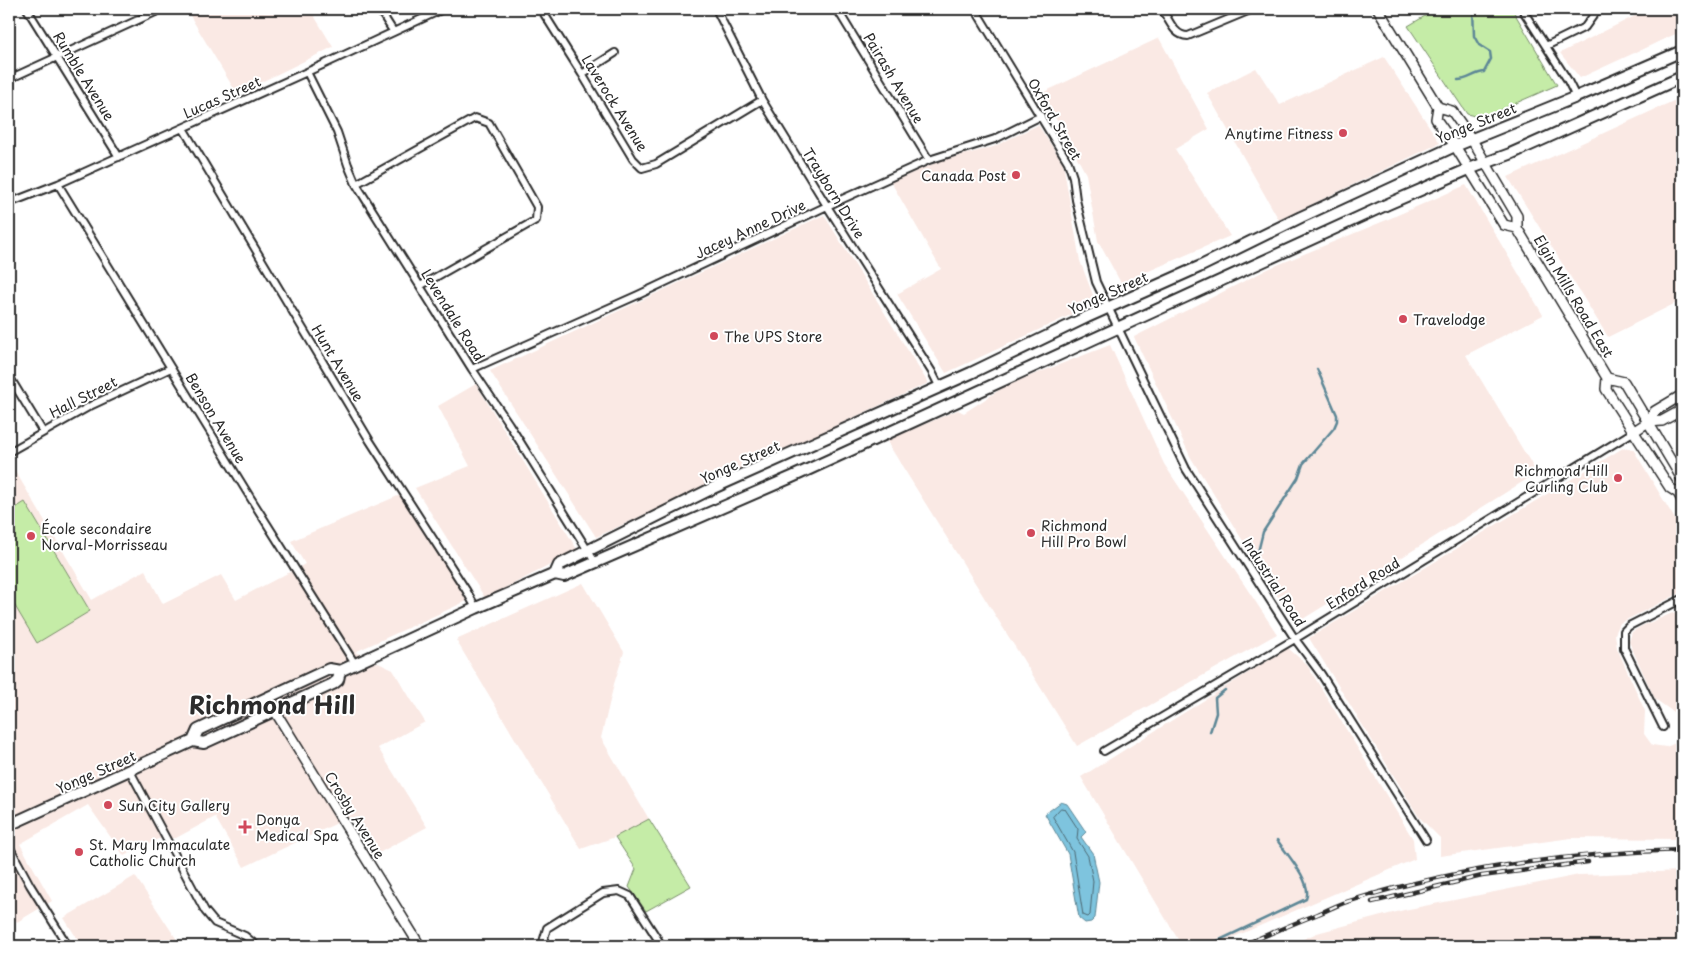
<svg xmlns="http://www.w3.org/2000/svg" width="1691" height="955" font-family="'Playpen Sans',sans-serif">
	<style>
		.built { fill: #fae9e4 }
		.green { fill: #c5eca7; stroke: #788c69 }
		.water { fill: #7ec4de; stroke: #5d8796 }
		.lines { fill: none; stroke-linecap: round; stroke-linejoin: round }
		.shore { stroke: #4c6873; stroke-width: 1 }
		.stream { stroke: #5d8796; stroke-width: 2.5 }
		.street-casing { stroke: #2b2b2b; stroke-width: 10 }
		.secondary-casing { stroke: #2b2b2b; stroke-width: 12 }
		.primary-casing { stroke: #2b2b2b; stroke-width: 14 }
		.street { stroke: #fff; stroke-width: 6 }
		.secondary { stroke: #fff; stroke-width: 9 }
		.primary { stroke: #fff; stroke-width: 10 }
		.rail-casing { stroke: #2b2b2b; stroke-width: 4.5 }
		.rail { stroke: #fff; stroke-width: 2.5; stroke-dasharray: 8; stroke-linecap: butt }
		.poi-dot { fill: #d1495b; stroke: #fff; stroke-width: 2 }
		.labels { text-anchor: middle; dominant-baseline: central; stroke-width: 4; stroke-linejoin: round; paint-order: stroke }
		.street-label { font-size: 14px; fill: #2b2b2b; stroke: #fff }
		.poi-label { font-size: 14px; fill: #2b2b2b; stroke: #fff; text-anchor: start }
		.town-label { font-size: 24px; font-weight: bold; fill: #2b2b2b; stroke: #fff }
	</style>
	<rect width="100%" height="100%" fill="#fff"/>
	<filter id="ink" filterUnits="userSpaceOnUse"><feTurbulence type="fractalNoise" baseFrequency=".02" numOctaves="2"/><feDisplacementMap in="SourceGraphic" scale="10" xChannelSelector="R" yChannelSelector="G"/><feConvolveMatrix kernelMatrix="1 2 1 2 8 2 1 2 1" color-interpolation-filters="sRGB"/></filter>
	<g filter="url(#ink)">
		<path class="built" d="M 186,9 L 310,9 L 333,47 L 237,94 Z
			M 1649,9 L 1682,9 L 1682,31 L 1580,78 L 1560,53 Z
			M 1159,38 L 1209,129 L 1175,149 L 1230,236 L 1121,283 L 1098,241 L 1086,174 L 1042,93 Z
			M 1384,57 L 1440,143 L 1279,220 L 1207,93 L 1256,68 L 1280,105 Z
			M 1682,97 L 1682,300 L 1608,337 L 1508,177 Z
			M 1038,125 L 1063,163 L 1080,261 L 1093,295 L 1092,305 L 946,373 L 897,294 L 941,269 L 891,182 L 940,161 L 993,147 Z
			M 1466,185 L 1543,315 L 1466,355 L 1537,473 L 1295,624 L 1191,458 L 1134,337 L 1270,268 L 1384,221 Z
			M 824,215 L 928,383 L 596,537 L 490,371 Z
			M 1110,345 L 1164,464 L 1277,634 L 1077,746 L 889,445 L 888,440 L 958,410 L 964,413 L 1007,385 Z
			M 476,384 L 578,551 L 485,598 L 415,488 L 470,466 L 438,406 Z
			M 1623,448 L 1633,449 L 1682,531 L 1682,592 L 1620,623 L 1615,634 L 1617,648 L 1645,711 L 1644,734 L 1652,745 L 1666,747 L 1678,742 L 1681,727 L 1676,714 L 1655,699 L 1629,642 L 1632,632 L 1642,626 L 1682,609 L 1682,839 L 1571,838 L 1440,856 L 1440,838 L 1419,817 L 1309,638 Z
			M 14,469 L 92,600 L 145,570 L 163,604 L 221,575 L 236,600 L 305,564 L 291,541 L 400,495 L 469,600 L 355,652 L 393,670 L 425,722 L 378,748 L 427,827 L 375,855 L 350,817 L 244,867 L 215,817 L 176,838 L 158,839 L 124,856 L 88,805 L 20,844 L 52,901 L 17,922 L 9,912 L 9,472 Z
			M 583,583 L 624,652 L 614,684 L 601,738 L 649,819 L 615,837 L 581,849 L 456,640 Z
			M 1288,648 L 1307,665 L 1413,839 L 1415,859 L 1213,946 L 1182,946 L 1081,777 Z
			M 1682,871 L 1682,946 L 1288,946 L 1317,933 L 1404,910 L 1579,875 Z
			M 135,876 L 181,946 L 82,946 L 64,918 Z"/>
		<path class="green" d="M 1437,9 L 1512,9 L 1557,85 L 1482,118 L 1467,114 L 1408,26 Z
			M 25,502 L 90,611 L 37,643 L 9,596 L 9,512 Z
			M 649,819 L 691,886 L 646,911 L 629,887 L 636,869 L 615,837 Z"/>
		<path class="water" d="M 1061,802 L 1067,804 L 1086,832 L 1081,837 L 1093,854 L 1099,882 L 1095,918 L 1091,922 L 1085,923 L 1079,918 L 1068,854 L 1045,814 Z"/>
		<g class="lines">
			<path class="shore" d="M 1061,808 L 1065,809 L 1078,829 L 1077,839 L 1088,856 L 1093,881 L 1090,915 L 1088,917 L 1083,915 L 1073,852 L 1053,817 Z"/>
			<path class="stream" d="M 1458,80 C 1468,80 1474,73 1484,72 L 1491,59 L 1490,52 L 1479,45 L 1474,36 L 1473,9
				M 1256,560 L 1263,532 L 1298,478 L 1303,464 L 1334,428 L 1337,421 L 1337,415 L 1317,369
				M 1210,732 L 1216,713 L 1215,698 L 1225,690
				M 1207,946 L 1306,899 C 1313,883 1287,854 1277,840"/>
			<g class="street-casing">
				<path id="street" d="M 27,9 L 119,157
					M 379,9 L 393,31
					M 541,9 L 582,74 L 633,159 L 642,168 L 656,164 L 762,100
					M 716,9 L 762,100 L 827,206 L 932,372 L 939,386
					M 837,9 L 929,160
					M 975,9 L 1068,162 L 1073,177 L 1076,200 L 1096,282 L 1186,469 L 1295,639 L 1321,674 L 1426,840
					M 1162,9 C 1169,20 1174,36 1188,36 L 1253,9
					M 1522,9 L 1567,79 L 1576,97
					M 1546,46 L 1585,27 L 1598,9
					M 307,72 L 337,132 L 348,165 L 356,184 L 472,369 L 509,424 L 595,562
					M 582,74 L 615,53
					M 9,79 L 162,9
					M 183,128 L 370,441 L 466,590 L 476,608
					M 58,184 L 250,497 L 355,664
					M 356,184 L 475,118 L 489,123 L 537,207 L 536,220 L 420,286
					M 9,203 L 58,184 L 329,62 L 443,9
					M 472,369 L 638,295 L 827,206 L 929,160 L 995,139 L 1041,116
					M 9,376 L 43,432
					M 9,452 L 92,405 L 171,368
					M 1663,727 L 1624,648 L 1624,631 L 1629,626 L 1682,599
					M 1104,751 L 1295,639 L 1633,432
					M 130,771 L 205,911 L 215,923 L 245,936 L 257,946
					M 9,846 L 30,885 L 68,946
					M 546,946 L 543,942 L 547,928 L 603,893 L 619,891 L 630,896 L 662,946"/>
			</g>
			<g class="secondary-casing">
				<path id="secondary" d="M 1378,9 L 1438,107 L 1452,111 L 1472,140 L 1517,216 L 1517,228 L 1607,378 L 1606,389 L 1670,488 L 1678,493 L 1682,500
					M 1438,107 L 1436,119 L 1455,146 L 1504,225 L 1517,228
					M 1607,378 L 1624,382 L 1682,479
					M 1648,422 L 1662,421 L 1682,410
					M 1633,432 L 1648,422 L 1655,411 L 1682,395
					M 266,699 L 275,711 L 420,946"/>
			</g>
			<g class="primary-casing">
				<path id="primary" d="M 555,574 L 559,565 L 713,488 L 971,373 L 1087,317 L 1199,267 L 1301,217 L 1455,146 L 1576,97 L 1682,51
					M 193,741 L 198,730 L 329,669 L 340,671 L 476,608 L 555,574 L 564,576 L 578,570 L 792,477 L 1388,204 L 1469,169 L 1510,154 L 1682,77
					M 9,825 L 193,741 L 204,743 L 333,684 L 338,680 L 340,671"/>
			</g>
			<use href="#street" class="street"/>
			<use href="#secondary" class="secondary"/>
			<use href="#primary" class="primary"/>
			<g class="rail-casing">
				<path id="rail" d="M 1372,902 L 1482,876 L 1588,862
					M 1241,946 C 1267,935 1292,924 1318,914 C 1330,909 1341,903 1353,900 C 1460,867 1571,853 1682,850"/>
			</g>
			<use href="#rail" class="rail"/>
		</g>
	</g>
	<g class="poi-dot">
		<circle cx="1343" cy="133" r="5"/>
		<circle cx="1016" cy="175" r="5"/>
		<circle cx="1403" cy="319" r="5"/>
		<circle cx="714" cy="336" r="5"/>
		<circle cx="1618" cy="478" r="5"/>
		<circle cx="1031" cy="533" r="5"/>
		<circle cx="31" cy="536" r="5"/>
		<circle cx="108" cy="805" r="5"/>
		<path d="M242.5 819.5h5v5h5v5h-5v5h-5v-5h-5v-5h5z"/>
		<circle cx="79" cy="852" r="5"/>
	</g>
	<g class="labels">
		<g class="street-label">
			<text transform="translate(84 76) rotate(58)">Rumble Avenue</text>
			<text transform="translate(894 78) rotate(59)">Pairash Avenue</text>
			<text transform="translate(222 97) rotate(-24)">Lucas Street</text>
			<text transform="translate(615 103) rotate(58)">Laverock Avenue</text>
			<text transform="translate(1055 119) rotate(60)">Oxford Street</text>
			<text transform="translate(1476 123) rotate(-22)">Yonge Street</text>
			<text transform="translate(834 193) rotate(58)">Trayborn Drive</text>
			<text transform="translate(750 229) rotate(-25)">Jacey Anne Drive</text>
			<text transform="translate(1108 293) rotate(-24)">Yonge Street</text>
			<text transform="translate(1574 296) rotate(59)">Elgin Mills Road East</text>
			<text transform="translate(453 315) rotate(58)">Levendale Road</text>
			<text transform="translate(338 363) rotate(59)">Hunt Avenue</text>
			<text transform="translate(83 397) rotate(-27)">Hall Street</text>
			<text transform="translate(216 418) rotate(59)">Benson Avenue</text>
			<text transform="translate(740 462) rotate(-24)">Yonge Street</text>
			<text transform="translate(1274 582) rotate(57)">Industrial Road</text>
			<text transform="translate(1363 583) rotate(-32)">Enford Road</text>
			<text transform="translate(96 772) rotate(-24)">Yonge Street</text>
			<text transform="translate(355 815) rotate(58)">Crosby Avenue</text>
		</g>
		<g class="poi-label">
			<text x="1333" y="133" text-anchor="end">Anytime Fitness</text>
			<text x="1006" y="175" text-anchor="end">Canada Post</text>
			<text x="1413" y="319">Travelodge</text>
			<text x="724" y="336">The UPS Store</text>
			<text x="1608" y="470" text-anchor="end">Richmond Hill<tspan x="1608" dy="16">Curling Club</tspan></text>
			<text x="1041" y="525">Richmond<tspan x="1041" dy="16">Hill Pro Bowl</tspan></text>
			<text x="41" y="528">École secondaire<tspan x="41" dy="16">Norval-Morrisseau</tspan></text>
			<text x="118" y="805">Sun City Gallery</text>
			<text x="256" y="819">Donya<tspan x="256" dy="16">Medical Spa</tspan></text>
			<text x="89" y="844">St. Mary Immaculate<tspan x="89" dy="16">Catholic Church</tspan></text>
		</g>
		<g class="town-label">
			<text x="272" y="704">Richmond Hill</text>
		</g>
	</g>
	<rect width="1691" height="955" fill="none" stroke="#fff" stroke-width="30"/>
	<rect x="15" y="15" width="1661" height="925" fill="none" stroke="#2b2b2b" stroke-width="2" filter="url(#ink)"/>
</svg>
